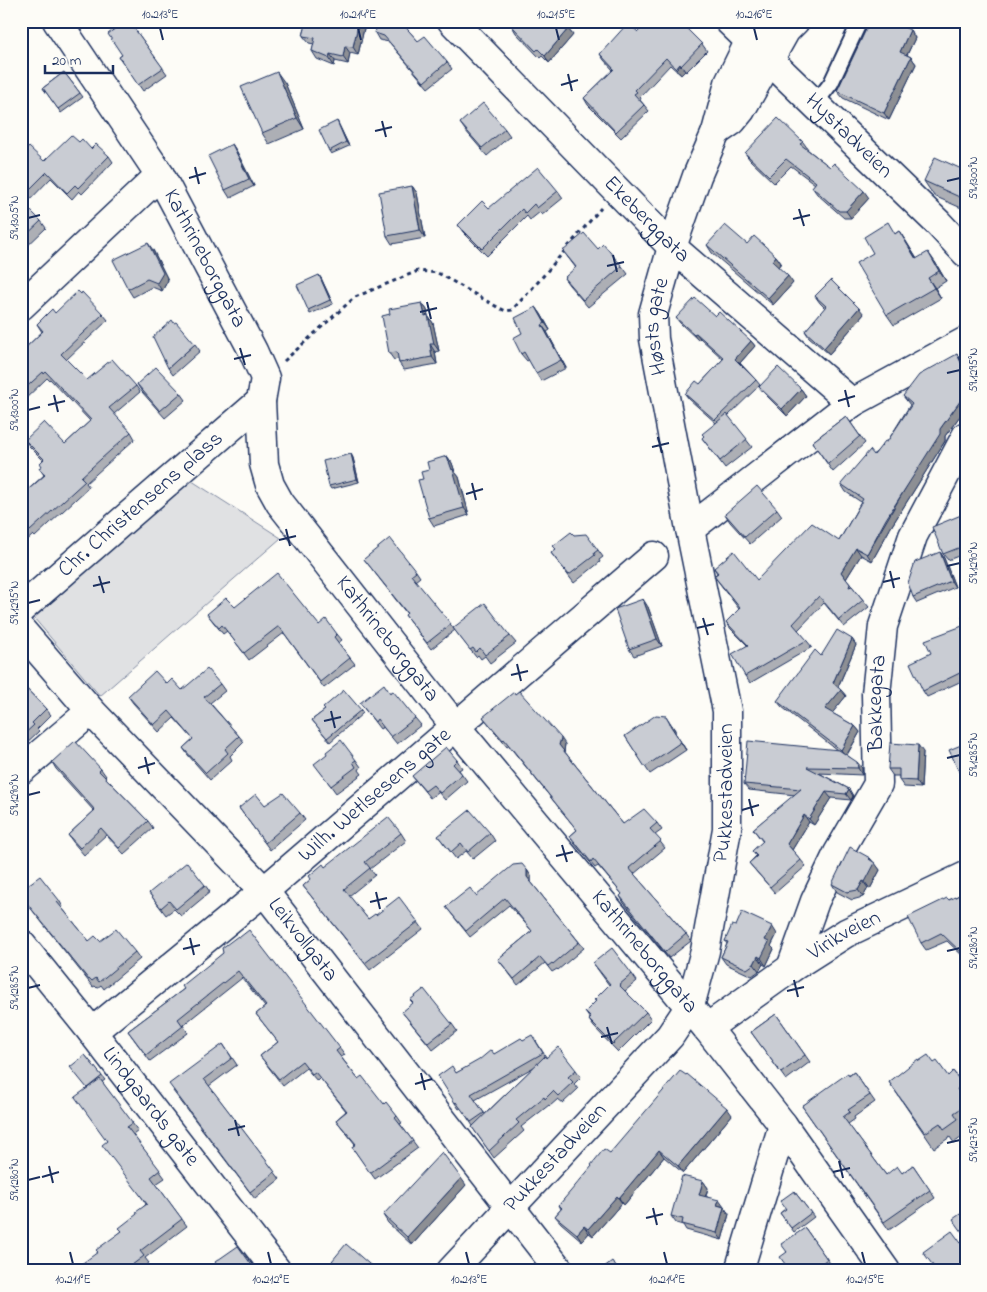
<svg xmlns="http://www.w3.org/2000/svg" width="987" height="1292" font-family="'Indie Flower',sans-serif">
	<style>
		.green { fill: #e0e1e3; stroke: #7e88a0 }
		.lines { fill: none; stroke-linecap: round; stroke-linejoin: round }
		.lane-casing { stroke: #1b2f5e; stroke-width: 18 }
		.street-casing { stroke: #1b2f5e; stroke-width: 31 }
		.secondary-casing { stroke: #1b2f5e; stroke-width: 31 }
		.path { stroke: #1b2f5e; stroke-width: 3; stroke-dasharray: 4 4; stroke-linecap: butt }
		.lane { stroke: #fdfcf7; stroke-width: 14 }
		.street { stroke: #fdfcf7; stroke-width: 28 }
		.secondary { stroke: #fdfcf7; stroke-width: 28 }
		.wall { fill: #adafb5; stroke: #1b2f5e; fill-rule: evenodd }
		.shaded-wall { fill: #8d8f94; stroke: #1b2f5e }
		.building { fill: #c9ccd3; stroke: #1b2f5e }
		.ticks { fill: none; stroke: #1b2f5e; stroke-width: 2 }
		.labels { text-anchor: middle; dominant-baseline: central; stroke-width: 5; stroke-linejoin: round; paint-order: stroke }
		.street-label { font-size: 22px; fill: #1b2f5e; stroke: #fdfcf7 }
		.neatline { fill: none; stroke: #1b2f5e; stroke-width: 2 }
		.ticks-label { font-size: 12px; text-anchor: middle; fill: #1b2f5e }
	</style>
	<rect width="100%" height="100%" fill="#fdfcf7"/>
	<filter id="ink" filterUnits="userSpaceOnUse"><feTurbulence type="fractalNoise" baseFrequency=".02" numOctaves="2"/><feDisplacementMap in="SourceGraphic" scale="10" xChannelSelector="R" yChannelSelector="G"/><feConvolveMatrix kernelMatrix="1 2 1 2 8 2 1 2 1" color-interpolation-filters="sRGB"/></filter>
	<g filter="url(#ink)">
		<path class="green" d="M 189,479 L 281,538 L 100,696 L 34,618 Z"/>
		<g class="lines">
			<g class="lane-casing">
				<path id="lane" d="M 815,104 L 831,83 L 860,21"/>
			</g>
			<g class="street-casing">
				<g id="street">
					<path id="s1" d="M 57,21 L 160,175 L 253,351 L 265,378 L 261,401 L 264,464 L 270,485 L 280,503 L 455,726 L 707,1028 L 783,1125 L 886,1271"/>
					<path id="s2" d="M 452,21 L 672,247 L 852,403"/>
					<path id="s3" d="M 729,21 L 938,223 L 966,253"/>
					<path d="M 21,306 L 160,175"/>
					<path d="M 690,529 L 852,403 L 966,341"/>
					<path id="s4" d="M 21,609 L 261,401"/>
					<path id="s5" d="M 21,630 L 91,711 L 264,891 L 560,1271"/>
					<path d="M 21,770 L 91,711"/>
					<path id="s6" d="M 21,944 L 92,1032 L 277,1271"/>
					<path id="s7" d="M 791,968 L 815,901 L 838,853 L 878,784 L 876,694 L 883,626 L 913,536 L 966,436"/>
					<path id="s8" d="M 707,1028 L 791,968 L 846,933 L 966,876"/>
					<path id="s9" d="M 92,1032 L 264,891 L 654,556"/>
					<path d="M 739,1271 L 783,1125"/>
				</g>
			</g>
			<g class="secondary-casing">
				<g id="secondary">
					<path d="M 716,132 L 732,121 L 741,110 L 786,30 L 795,21"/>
					<path id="s10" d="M 451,1271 L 670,1036 L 690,1006 L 705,951 L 727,829 L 727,711 L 690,529 L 654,339 L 653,314 L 672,247 L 697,176 L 716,132 L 729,83 L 750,40 L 765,21"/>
				</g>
			</g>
			<path class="path" d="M 284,361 L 355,297 L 418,271 L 438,273 L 499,308 L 506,311 L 512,310 L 538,282 L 601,208"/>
			<use href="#lane" class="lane"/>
			<use href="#street" class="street"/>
			<use href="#secondary" class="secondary"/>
		</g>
		<path class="wall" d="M 129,21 L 167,74 L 143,91 L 119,57 L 122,55 Z
			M 209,21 L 229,21 L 228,25 L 211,23 Z
			M 307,21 L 364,21 L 365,24 L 358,55 L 350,53 L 348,64 L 335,61 L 334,66 L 317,59 L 312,51 L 314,44 L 309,43 L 303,36 Z
			M 406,24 L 405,27 L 418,41 L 447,62 L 452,69 L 428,88 L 389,42 L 379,40 L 375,33 Z
			M 512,26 L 568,29 L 573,35 L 549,63 L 542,56 L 540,58 L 516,33 Z
			M 910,30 L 915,38 L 907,55 L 911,57 L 916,64 L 889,120 L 843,98 L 837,91 Z
			M 638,32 L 702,44 L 707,51 L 686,72 L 685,71 L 681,75 L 670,65 L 640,97 L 641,98 L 640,100 L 649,111 L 621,138 L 588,105 L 584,98 L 613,70 L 604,60 L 600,54 Z
			M 64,72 L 83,97 L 61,113 L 43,88 Z
			M 285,83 L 304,129 L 269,144 L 262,133 Z
			M 337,121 L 339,125 L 349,146 L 331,154 L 329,151 Z
			M 460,123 L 505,129 L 510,136 L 487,156 L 465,130 Z
			M 79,142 L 91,149 L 109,156 L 113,162 L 82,194 L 79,191 L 72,199 L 51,178 L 25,205 L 21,201 L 21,155 L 44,161 Z
			M 803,142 L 808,149 L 807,149 L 869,198 L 851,218 L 844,218 L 817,194 L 812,187 L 815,184 L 791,166 L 774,183 L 750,160 L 745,153 Z
			M 232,144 L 237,152 L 254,186 L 230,198 L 225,190 Z
			M 966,171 L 966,210 L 934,196 L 924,181 Z
			M 412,186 L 417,193 L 425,238 L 392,244 L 387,236 Z
			M 558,191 L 563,198 L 542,215 L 540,212 L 530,220 L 527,216 L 487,256 L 463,232 L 458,225 L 489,208 Z
			M 21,201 L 41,221 L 46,228 L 21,252 Z
			M 899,231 L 917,259 L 935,262 L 946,281 L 935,288 L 941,298 L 894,325 L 887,315 L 873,253 L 896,233 Z
			M 747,244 L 776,256 L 781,263 L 778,267 L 793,283 L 773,305 L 712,253 L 707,245 Z
			M 598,249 L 622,266 L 628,274 L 588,307 L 569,285 L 564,278 L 576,268 L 563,251 Z
			M 153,250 L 168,280 L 162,291 L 152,287 L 133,297 L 128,289 Z
			M 321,278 L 333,304 L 310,314 L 308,310 Z
			M 815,296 L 864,314 L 829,354 L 809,337 L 805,331 L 825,308 L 820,303 Z
			M 422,303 L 427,310 L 428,316 L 433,323 L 439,351 L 435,352 L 437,364 L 404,370 L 399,363 L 398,359 L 394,360 L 389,353 L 390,314 Z
			M 536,307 L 541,314 L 550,330 L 547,332 L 566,368 L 541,381 L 536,373 L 529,360 L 527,361 L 521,354 L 522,333 Z
			M 55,313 L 103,314 L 108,320 L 66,360 L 87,380 L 136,386 L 140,392 L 114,414 L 131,432 L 135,439 L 86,483 L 89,487 L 35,537 L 33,535 L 22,545 L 21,544 L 21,496 L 44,475 L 39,468 L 42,466 L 43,460 L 29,446 L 25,440 L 65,444 L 90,421 L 50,379 L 49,380 L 47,378 L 21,403 L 21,352 L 42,332 L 37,324 Z
			M 715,316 L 751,341 L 755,346 L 740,363 L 756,380 L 760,385 L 728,416 L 752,447 L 725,468 L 702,438 L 716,423 L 689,399 L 685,394 L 700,384 L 723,359 L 700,338 L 698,340 L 680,323 L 676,318 Z
			M 195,344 L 200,351 L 173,375 L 168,368 Z
			M 957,354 L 966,369 L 966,408 L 945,436 L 945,441 L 891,527 L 872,561 L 861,555 L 846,579 L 869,607 L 844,627 L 824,603 L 798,630 L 812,647 L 750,683 L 745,676 L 747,645 L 731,629 L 726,622 L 739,609 L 714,576 L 717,573 L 714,568 L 757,580 L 839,541 L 861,502 L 846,492 L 841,484 L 887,442 L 910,405 L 903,396 Z
			M 137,384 L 181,393 L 186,400 L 165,418 L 142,392 Z
			M 759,387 L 801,389 L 806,396 L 787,416 L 765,394 Z
			M 846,416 L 865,443 L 833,472 L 812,442 Z
			M 351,454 L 353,458 L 359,482 L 331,489 L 329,486 Z
			M 447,456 L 452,463 L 455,472 L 459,477 L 469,515 L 434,526 L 429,518 L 423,479 L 429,470 Z
			M 777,509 L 782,516 L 750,544 L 730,522 L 725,514 Z
			M 966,513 L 966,553 L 948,560 L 943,554 Z
			M 574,535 L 598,550 L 603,557 L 599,560 L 600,562 L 574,583 L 551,553 Z
			M 940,552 L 944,558 L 955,587 L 917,603 L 913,597 Z
			M 364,559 L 416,571 L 420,577 L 415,581 L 455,630 L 431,649 L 405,615 L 407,614 Z
			M 235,607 L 319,625 L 337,634 L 342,640 L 338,643 L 355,664 L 324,688 L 284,633 L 249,660 L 227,631 L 223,634 L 207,614 Z
			M 648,607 L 662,646 L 634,656 L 629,649 Z
			M 966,615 L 966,679 L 927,697 L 923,691 L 931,653 L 965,625 Z
			M 453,628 L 510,636 L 516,643 L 490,663 L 485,656 L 481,659 L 478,655 L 476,657 Z
			M 852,639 L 856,645 L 838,687 L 841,690 L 846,696 L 832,713 L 855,726 L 860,732 L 847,755 L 862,768 L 862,775 L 819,773 L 849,789 L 853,796 L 851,800 L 831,798 L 814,825 L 809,822 L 792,850 L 806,866 L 775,893 L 754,869 L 749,863 L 756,856 L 752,851 L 763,842 L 753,829 L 795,795 L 749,790 L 744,784 L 837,750 L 782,707 L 777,701 L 821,656 Z
			M 21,683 L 46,709 L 51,715 L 37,729 L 39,731 L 21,748 Z
			M 167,684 L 182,690 L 220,684 L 225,691 L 210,703 L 239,736 L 244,742 L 230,756 L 232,760 L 210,780 L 188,755 L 183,748 L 193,739 L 174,718 L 159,732 L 133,703 L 128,696 Z
			M 360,703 L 415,718 L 421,725 L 397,744 L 383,727 L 380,729 Z
			M 325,710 L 361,710 L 363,713 L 330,742 L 312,720 Z
			M 666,716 L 675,730 L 675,733 L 686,750 L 650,774 L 625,736 Z
			M 483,717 L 565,744 L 564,751 L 623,824 L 657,823 L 662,830 L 655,835 L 665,848 L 634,874 L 686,934 L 691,941 L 669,958 L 624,903 L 620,896 L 622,894 L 598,866 L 595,868 L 574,843 L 570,836 L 577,830 L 509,746 L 507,747 Z
			M 966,743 L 965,778 L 964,779 L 960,773 Z
			M 923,752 L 921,788 L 904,787 L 899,780 L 899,776 L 893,776 L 888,769 Z
			M 356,760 L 361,767 L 359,770 L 362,774 L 336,793 L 320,771 Z
			M 457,760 L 462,768 L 459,770 L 467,781 L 445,800 L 438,792 L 430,798 L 412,776 Z
			M 52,762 L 101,769 L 106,776 L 105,777 L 148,821 L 153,828 L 124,854 L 106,835 L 84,855 L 73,842 L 68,835 L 94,811 L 56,769 Z
			M 265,805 L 300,813 L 305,820 L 270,850 L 239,808 Z
			M 21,822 L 28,831 L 21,837 Z
			M 401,833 L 406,841 L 370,869 L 375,875 L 349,896 L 368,919 L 376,915 L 418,922 L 423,929 L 370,970 L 303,886 L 325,867 Z
			M 490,833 L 495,841 L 473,859 L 466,851 L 456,859 L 438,836 Z
			M 870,858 L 880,870 L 870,889 L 868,888 L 863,897 L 852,900 L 837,892 L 832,884 Z
			M 527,870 L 531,876 L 531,882 L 584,948 L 558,970 L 557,969 L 552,972 L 545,963 L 518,985 L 498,959 L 532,931 L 509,905 L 470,937 L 446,907 L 476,896 Z
			M 205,885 L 210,892 L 181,916 L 174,909 L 166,915 L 149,893 Z
			M 966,892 L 966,959 L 947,941 L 926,950 L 921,943 L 949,900 Z
			M 21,896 L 59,900 L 63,907 L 62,908 L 89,941 L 100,941 L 135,952 L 140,959 L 104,989 L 101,985 L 97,988 L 95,986 L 93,987 Z
			M 736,926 L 777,934 L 771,946 L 774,949 L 766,966 L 763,964 L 759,971 L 752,976 L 726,964 L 721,957 L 727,944 L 725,941 Z
			M 223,953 L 340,1048 L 345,1055 L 341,1057 L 358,1079 L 384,1104 L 397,1116 L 402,1123 L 400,1124 L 418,1148 L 375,1179 L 352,1147 L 355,1144 L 336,1120 L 346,1111 L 320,1078 L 317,1081 L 306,1068 L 283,1086 L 260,1056 L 278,1042 L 256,1014 L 265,1007 L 242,978 L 183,1025 L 188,1033 L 150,1061 L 128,1031 L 184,989 Z
			M 593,963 L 632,974 L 637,981 L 625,991 L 646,1012 L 651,1019 L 618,1052 L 594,1027 L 589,1020 L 590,1019 L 585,1012 L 595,1002 L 609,985 Z
			M 402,1012 L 452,1024 L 457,1031 L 433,1050 Z
			M 776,1014 L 810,1062 L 786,1080 L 751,1032 Z
			M 523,1040 L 536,1041 L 546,1057 L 576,1070 L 581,1077 L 574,1084 L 578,1089 L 563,1103 L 558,1099 L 550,1106 L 549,1105 L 521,1127 L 524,1131 L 494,1158 L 472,1127 L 473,1126 L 461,1108 L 459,1109 L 455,1103 L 456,1073 ZM 534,1067 L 485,1114 L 475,1100 Z
			M 223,1044 L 237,1065 L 209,1086 L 280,1179 L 255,1199 L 173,1091 Z
			M 85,1055 L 105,1080 L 102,1082 L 138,1131 L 133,1135 L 165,1178 L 156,1184 L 187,1226 L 145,1258 L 149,1263 L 139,1271 L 84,1271 L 98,1252 L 122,1231 L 146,1204 L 107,1141 L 87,1088 Z
			M 919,1061 L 934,1063 L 948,1076 L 953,1071 L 966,1089 L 966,1126 L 964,1127 L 966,1130 L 966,1134 L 954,1143 L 950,1137 L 934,1148 L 889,1082 Z
			M 854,1072 L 875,1102 L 854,1117 L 855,1119 L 848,1124 L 886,1175 L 902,1173 L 913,1165 L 935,1198 L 889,1230 L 802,1106 Z
			M 732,1115 L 683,1173 L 664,1157 L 624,1205 L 622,1203 L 593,1236 L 589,1233 L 582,1241 L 561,1223 L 555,1216 L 561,1209 L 559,1205 L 610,1153 Z
			M 703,1181 L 708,1188 L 706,1196 L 724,1207 L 729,1214 L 722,1240 L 686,1230 L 683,1225 L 676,1223 L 671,1216 Z
			M 466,1185 L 412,1245 L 388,1223 L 383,1215 Z
			M 794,1191 L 814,1217 L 794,1232 L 780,1213 L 785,1209 Z
			M 805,1228 L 832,1266 L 827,1270 L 786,1252 Z
			M 966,1250 L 966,1271 L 937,1271 Z"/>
		<path class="shaded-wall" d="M 225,21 L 229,21 L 228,25 Z
			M 359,21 L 364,21 L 365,24 L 358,55 L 353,47 Z
			M 400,21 L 404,21 L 406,24 L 405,28 Z
			M 568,29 L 573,35 L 549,63 L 545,56 Z
			M 910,30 L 915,38 L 905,59 L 900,52 Z
			M 345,46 L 350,53 L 348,64 L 343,57 Z
			M 330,54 L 335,61 L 334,66 L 329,58 Z
			M 911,57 L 916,64 L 889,120 L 884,113 Z
			M 680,64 L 685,71 L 681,75 L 676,69 Z
			M 277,72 L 285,83 L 304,129 L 297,118 Z
			M 337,121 L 339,125 L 349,146 L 346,142 Z
			M 232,144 L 237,152 L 254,186 L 249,179 Z
			M 412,186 L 417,193 L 425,238 L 420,230 Z
			M 864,191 L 869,198 L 851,218 L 846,211 Z
			M 899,231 L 906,241 L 923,269 L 916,259 Z
			M 148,243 L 153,250 L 168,280 L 162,291 L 157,283 Z
			M 928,252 L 935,262 L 946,281 L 939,271 Z
			M 776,256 L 781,263 L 777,268 L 772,261 Z
			M 319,275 L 321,278 L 333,304 L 330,300 Z
			M 788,276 L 793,283 L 773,305 L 768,298 Z
			M 928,278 L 935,288 L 941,298 L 934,288 Z
			M 422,303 L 427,310 L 428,316 L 433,323 L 439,351 L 434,344 L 425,316 Z
			M 536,307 L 541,314 L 550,330 L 545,323 Z
			M 859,308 L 864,314 L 829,354 L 824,348 Z
			M 542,325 L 547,332 L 566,368 L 561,360 Z
			M 696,333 L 700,338 L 698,340 L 694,334 Z
			M 751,341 L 755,346 L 739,364 L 735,359 Z
			M 430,344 L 435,352 L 437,364 L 432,357 Z
			M 957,354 L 962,361 L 966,369 L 966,371 Z
			M 801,389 L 806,396 L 787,416 L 782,409 Z
			M 966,393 L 966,408 L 945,436 L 945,441 L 891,527 L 872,561 L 867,554 L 940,429 Z
			M 351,454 L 353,458 L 359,482 L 357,479 Z
			M 447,456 L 452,463 L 455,472 L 459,477 L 469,515 L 464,508 Z
			M 856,548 L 861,555 L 846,579 L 841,572 Z
			M 940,552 L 944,558 L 955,587 L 951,581 Z
			M 643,599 L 648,607 L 662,646 L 657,639 Z
			M 852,639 L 856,645 L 837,689 L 833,683 Z
			M 841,690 L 846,696 L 830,716 L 825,709 Z
			M 670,723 L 675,730 L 675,733 L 686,750 L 670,725 Z
			M 855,726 L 860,732 L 846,756 L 841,750 Z
			M 561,738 L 565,744 L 564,752 L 559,745 Z
			M 918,745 L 923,752 L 921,788 L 916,781 Z
			M 857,762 L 862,768 L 862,775 L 858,768 Z
			M 849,789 L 853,796 L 851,800 L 846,794 Z
			M 826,792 L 831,798 L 814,825 L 809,819 Z
			M 804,815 L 809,822 L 792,850 L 787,844 Z
			M 870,858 L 874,864 L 875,863 L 880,870 L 870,889 L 865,882 Z
			M 527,870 L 531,876 L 531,883 L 527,877 Z
			M 863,881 L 868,888 L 863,897 L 858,890 Z
			M 772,926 L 777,934 L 771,946 L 774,949 L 766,966 L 761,958 L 765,940 Z
			M 758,956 L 763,964 L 759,971 L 754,964 Z
			M 727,1108 L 732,1115 L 683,1173 L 678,1166 Z
			M 659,1150 L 664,1157 L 624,1205 L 619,1198 Z
			M 461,1178 L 466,1185 L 412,1245 L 407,1237 Z
			M 703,1181 L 708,1188 L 704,1201 L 699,1195 Z
			M 617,1196 L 622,1203 L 593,1236 L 588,1229 Z
			M 719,1200 L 724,1207 L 717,1205 Z
			M 724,1207 L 729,1214 L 722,1240 L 717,1233 Z
			M 584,1226 L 589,1233 L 582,1241 L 577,1234 Z"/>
		<path class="building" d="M 125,21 L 129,21 L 163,68 L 138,85 L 119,57 L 122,55 L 108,34 Z
			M 307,21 L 359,21 L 353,47 L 345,46 L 343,57 L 330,54 L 329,58 L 312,51 L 315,38 L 303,36 Z
			M 378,21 L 400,21 L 418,41 L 425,36 L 447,62 L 424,82 L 384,36 L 375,33 Z
			M 517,21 L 561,21 L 568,29 L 545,56 L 538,49 L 536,51 L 512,26 Z
			M 649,21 L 679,21 L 702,44 L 681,66 L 680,64 L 676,69 L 666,58 L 635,90 L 637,92 L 634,94 L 644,105 L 616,132 L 584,98 L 614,69 L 600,54 L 628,23 L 638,32 Z
			M 870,21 L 891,21 L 910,30 L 900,52 L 911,57 L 884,113 L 837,91 Z
			M 64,72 L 80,93 L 58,109 L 43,88 Z
			M 277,72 L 297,118 L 262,133 L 241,87 Z
			M 483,103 L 505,129 L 482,148 L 460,123 Z
			M 778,118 L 803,142 L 800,144 L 830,167 L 834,163 L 864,191 L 846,211 L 839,211 L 812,187 L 816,182 L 786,159 L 769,176 L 745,153 Z
			M 337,121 L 346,142 L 329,151 L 319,130 Z
			M 71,135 L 79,142 L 82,139 L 91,149 L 96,144 L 109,156 L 78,188 L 75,185 L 67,193 L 47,172 L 21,198 L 21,155 L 29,147 L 44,161 Z
			M 232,144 L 249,179 L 225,190 L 208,156 Z
			M 935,157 L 966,171 L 966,200 L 924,181 Z
			M 538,167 L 558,191 L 537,208 L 534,204 L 525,213 L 522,209 L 482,249 L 458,225 L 482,201 L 489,208 Z
			M 412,186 L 420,230 L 387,236 L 379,192 Z
			M 21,201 L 41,221 L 21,240 Z
			M 888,222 L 895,234 L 899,231 L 916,259 L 928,252 L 939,271 L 928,278 L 934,288 L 887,315 L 856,263 L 873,253 L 864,237 Z
			M 725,225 L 747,244 L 754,236 L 776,256 L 772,261 L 788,276 L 768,298 L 707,245 Z
			M 584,233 L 598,249 L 603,244 L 622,266 L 583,300 L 564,278 L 576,267 L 563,251 Z
			M 148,243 L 163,273 L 157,283 L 147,279 L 128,289 L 113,260 Z
			M 319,275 L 330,300 L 308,310 L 297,285 Z
			M 831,280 L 859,308 L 824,348 L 805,331 L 826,306 L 815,296 Z
			M 78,291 L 81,294 L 82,292 L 103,314 L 61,354 L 87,380 L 112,359 L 136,386 L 109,408 L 131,432 L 81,477 L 85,481 L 30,531 L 28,529 L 21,535 L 21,496 L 45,475 L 39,468 L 42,466 L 40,463 L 44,459 L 25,440 L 44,422 L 65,444 L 91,420 L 46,372 L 44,374 L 43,372 L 21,392 L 21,352 L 43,331 L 37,324 L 52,309 L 55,313 Z
			M 695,298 L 715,316 L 719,312 L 751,341 L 735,359 L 756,380 L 715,420 L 685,394 L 696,381 L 700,384 L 724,358 L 696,333 L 694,334 L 676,318 Z
			M 422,303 L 425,316 L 428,315 L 434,344 L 430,344 L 432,357 L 399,363 L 397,352 L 389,353 L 382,316 L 390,314 L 389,309 Z
			M 536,307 L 545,323 L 542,325 L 561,360 L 536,373 L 524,352 L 521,354 L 513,338 L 522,333 L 515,318 Z
			M 172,320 L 174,323 L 176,322 L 195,344 L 168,368 L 153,337 Z
			M 957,354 L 964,369 L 966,370 L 966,393 L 940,429 L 940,434 L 886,519 L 867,554 L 856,548 L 841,572 L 850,584 L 849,587 L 852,586 L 863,600 L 839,620 L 819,596 L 793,624 L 807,640 L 745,676 L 732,654 L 748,645 L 726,622 L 740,608 L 714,576 L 718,573 L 714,568 L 734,551 L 757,580 L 812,523 L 839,541 L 863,499 L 841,484 L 870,450 L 874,455 L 885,441 L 887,442 L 912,404 L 903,396 L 919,375 Z
			M 156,367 L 181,393 L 160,411 L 137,384 Z
			M 778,367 L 801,389 L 782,409 L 759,387 Z
			M 727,414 L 747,439 L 720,461 L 702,438 L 704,436 L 702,434 Z
			M 846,416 L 860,436 L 828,464 L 812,442 Z
			M 351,454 L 357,479 L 329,486 L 323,461 Z
			M 447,456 L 452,470 L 453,469 L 464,508 L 429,518 L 418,480 L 423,479 L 421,472 L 429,470 L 427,462 Z
			M 966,477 L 966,487 L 962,479 Z
			M 757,486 L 777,509 L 745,537 L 725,514 Z
			M 966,513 L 966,545 L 943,554 L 932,527 Z
			M 571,532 L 574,535 L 586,534 L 598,550 L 594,553 L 595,555 L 569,575 L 551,553 L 556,549 L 553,546 Z
			M 390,538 L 416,571 L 411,575 L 451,624 L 427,643 L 405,615 L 407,613 L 364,559 Z
			M 940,552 L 951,581 L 913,597 L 908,583 L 915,562 Z
			M 277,573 L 319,625 L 326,619 L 337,634 L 334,637 L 350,658 L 320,682 L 279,626 L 244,653 L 222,625 L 219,628 L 207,614 L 226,598 L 235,607 Z
			M 643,599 L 657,639 L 629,649 L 615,609 Z
			M 485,603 L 510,636 L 485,655 L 480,648 L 476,652 L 473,648 L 470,650 L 453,628 Z
			M 966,615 L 966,670 L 923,691 L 910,663 L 931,653 L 925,640 L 965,625 L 962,617 Z
			M 837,630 L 852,639 L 833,683 L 841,690 L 825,709 L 855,726 L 841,750 L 777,701 L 815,650 L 821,656 Z
			M 207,669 L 220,684 L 204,697 L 239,736 L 225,749 L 228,753 L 206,773 L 183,748 L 193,739 L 169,711 L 154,725 L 128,696 L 155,671 L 167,684 L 172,679 L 182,690 Z
			M 21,683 L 46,709 L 32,723 L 34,725 L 21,737 Z
			M 384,684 L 390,693 L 393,691 L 415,718 L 391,737 L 377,719 L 375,722 L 360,703 Z
			M 344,690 L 361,710 L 327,738 L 312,720 L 325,710 L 323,708 Z
			M 519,691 L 561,738 L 559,745 L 623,824 L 644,809 L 657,823 L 650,829 L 661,841 L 629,868 L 686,934 L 665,952 L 620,896 L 622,894 L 593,859 L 591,862 L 570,836 L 577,830 L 504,739 L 503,740 L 483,717 L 514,692 L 515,694 Z
			M 656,715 L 666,716 L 670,723 L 670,725 L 681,742 L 645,767 L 625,736 Z
			M 341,740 L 356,760 L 353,762 L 356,767 L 331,786 L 314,764 L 327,754 L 326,752 Z
			M 75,741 L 101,769 L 99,771 L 148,821 L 119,848 L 101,828 L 80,848 L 68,835 L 95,810 L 52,762 Z
			M 748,741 L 839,750 L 857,762 L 858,768 L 807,767 L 849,789 L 846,794 L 826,792 L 809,819 L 804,815 L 787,844 L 801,860 L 770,887 L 749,863 L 757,856 L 752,851 L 763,841 L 753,829 L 801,789 L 744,784 Z
			M 890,743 L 918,745 L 916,781 L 899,780 L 899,769 L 888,769 Z
			M 966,743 L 966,780 L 962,772 L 960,773 L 949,750 Z
			M 446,747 L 457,760 L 453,764 L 462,774 L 440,793 L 433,785 L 425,791 L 412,776 Z
			M 283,793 L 300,813 L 265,843 L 239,808 L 256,794 L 265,805 Z
			M 470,810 L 490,833 L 468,852 L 461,843 L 451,852 L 438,836 Z
			M 388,817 L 401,833 L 365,862 L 370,868 L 344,889 L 368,919 L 375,914 L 376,915 L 399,897 L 418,922 L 365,963 L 303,886 L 311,879 L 309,876 L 323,864 L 325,867 Z
			M 850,847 L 870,858 L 869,859 L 875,863 L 865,882 L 863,881 L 858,890 L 847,892 L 832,884 Z
			M 187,862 L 205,885 L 176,909 L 169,901 L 161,908 L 149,893 Z
			M 522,864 L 527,870 L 527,877 L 579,942 L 553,964 L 552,963 L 548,966 L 540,957 L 514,979 L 498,959 L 532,931 L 505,898 L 466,931 L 446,907 L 470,888 L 476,896 L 513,865 Z
			M 40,876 L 59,900 L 57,902 L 89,941 L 95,936 L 100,941 L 116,929 L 135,952 L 99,982 L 96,978 L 92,981 L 90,979 L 89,980 L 21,896 L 21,890 Z
			M 966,892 L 966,951 L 963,954 L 941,933 L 921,943 L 908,917 L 947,898 L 949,900 Z
			M 742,912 L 772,926 L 765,940 L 769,942 L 761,958 L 758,956 L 754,964 L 747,969 L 721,957 L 728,942 L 725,941 L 732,925 L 736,926 Z
			M 249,930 L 340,1048 L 336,1051 L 358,1079 L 362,1076 L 384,1104 L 386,1102 L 397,1116 L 395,1118 L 413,1141 L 370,1173 L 352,1147 L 356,1144 L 336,1120 L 347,1111 L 315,1072 L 312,1074 L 302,1061 L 279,1079 L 260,1056 L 278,1042 L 256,1014 L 266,1006 L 238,971 L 178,1019 L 183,1026 L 146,1055 L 128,1031 L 184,989 L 182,986 L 223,953 L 222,948 L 238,936 L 240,937 Z
			M 612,948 L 632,974 L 619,985 L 646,1012 L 613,1044 L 589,1020 L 591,1018 L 585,1012 L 596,1001 L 594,1000 L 610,984 L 593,963 Z
			M 424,989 L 452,1024 L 428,1043 L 402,1012 L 413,1003 L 410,1000 Z
			M 776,1014 L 805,1055 L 781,1073 L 751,1032 Z
			M 532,1035 L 543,1053 L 471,1094 L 484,1113 L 471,1122 L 456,1102 L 455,1103 L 438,1076 L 452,1066 L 456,1073 L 479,1060 L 491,1050 L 494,1054 L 521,1038 L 523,1040 Z
			M 223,1044 L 232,1058 L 204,1079 L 275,1172 L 250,1192 L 169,1084 Z
			M 558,1047 L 576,1070 L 568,1077 L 573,1082 L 558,1096 L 553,1091 L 545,1099 L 544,1097 L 516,1120 L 519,1123 L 489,1151 L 472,1127 L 545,1056 L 546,1058 Z
			M 85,1055 L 102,1076 L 87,1088 L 70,1067 Z
			M 928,1055 L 934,1063 L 937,1061 L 948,1076 L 953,1071 L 963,1085 L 957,1089 L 966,1102 L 966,1105 L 954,1113 L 958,1119 L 944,1129 L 940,1123 L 925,1133 L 889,1082 L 918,1059 L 919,1061 Z
			M 680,1071 L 686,1075 L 687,1074 L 727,1108 L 678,1166 L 659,1150 L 619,1198 L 617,1196 L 588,1229 L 584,1226 L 577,1234 L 555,1216 L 562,1208 L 559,1205 L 592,1166 L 591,1165 L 604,1149 L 610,1153 Z
			M 854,1072 L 870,1095 L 848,1110 L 850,1112 L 843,1117 L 886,1175 L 897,1166 L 902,1173 L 913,1165 L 930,1190 L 884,1222 L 802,1106 L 848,1073 L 849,1076 Z
			M 100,1079 L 133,1123 L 127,1127 L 160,1170 L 151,1177 L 182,1219 L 140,1251 L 144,1256 L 124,1271 L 84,1271 L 80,1265 L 98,1252 L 96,1250 L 122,1231 L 119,1228 L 137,1214 L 136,1212 L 147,1204 L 102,1145 L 107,1141 L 75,1097 Z
			M 442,1152 L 461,1178 L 407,1237 L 383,1215 Z
			M 682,1176 L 703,1181 L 699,1195 L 719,1200 L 717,1205 L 724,1207 L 717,1233 L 682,1224 L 683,1219 L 671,1216 Z
			M 794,1191 L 811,1213 L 791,1228 L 780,1213 L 786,1209 L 780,1201 Z
			M 966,1210 L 966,1236 L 965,1236 L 953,1219 Z
			M 805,1228 L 827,1259 L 822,1263 L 828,1271 L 790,1271 L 780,1257 L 787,1252 L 781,1244 Z
			M 952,1231 L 966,1250 L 966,1262 L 953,1271 L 937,1271 L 923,1252 Z
			M 346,1244 L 376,1270 L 334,1271 L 338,1266 L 332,1261 Z
			M 238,1246 L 256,1271 L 221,1271 L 215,1262 Z
			M 612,1261 L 619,1271 L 599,1271 Z"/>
	</g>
	<path class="ticks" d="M 160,28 L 163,40M 358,28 L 361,40M 556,28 L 559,40M 754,28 L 757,40M 568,74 L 572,91M 561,85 L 578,80M 382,121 L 386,137M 375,131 L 392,127M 195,167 L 199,184M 189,178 L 206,173M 947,181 L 960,178M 799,209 L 804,226M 28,218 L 40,215M 793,219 L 810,215M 613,255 L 617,272M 607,266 L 624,262M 427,302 L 431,319M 420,312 L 437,308M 240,348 L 245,365M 234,359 L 251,355M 947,373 L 960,370M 845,390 L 849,407M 54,395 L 58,412M 838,401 L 855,396M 48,405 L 65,401M 28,410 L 40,407M 658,437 L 662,453M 652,447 L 669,443M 472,483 L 476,500M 466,494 L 483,489M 286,529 L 290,546M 279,540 L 296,536M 947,566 L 960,563M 890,571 L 894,588M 99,576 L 104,593M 883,582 L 900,578M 93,586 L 110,582M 28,603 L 40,600M 703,618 L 708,635M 697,628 L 714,624M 517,664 L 521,681M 511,675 L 528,671M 331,711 L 335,728M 324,721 L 341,717M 145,757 L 149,774M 947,758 L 960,755M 138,768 L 155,763M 28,795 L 40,792M 749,799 L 753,816M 742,810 L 759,805M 562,845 L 567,862M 556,856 L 573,852M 376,892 L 380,909M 370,902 L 387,898M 190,938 L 194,955M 183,949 L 200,945M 947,951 L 960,948M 794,980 L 798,997M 28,988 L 40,985M 787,991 L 804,987M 607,1027 L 612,1044M 601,1037 L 618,1033M 421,1073 L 425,1090M 415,1084 L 432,1079M 235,1120 L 239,1136M 228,1130 L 245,1126M 947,1143 L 960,1140M 839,1161 L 843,1178M 49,1166 L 53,1183M 833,1172 L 850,1168M 42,1177 L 59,1172M 28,1180 L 40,1177M 653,1208 L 657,1225M 646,1218 L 663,1214M 70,1252 L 73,1264M 268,1252 L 271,1264M 466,1252 L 469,1264M 664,1252 L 667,1264M 862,1252 L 865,1264"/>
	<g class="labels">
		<g class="street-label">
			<text stroke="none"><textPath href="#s3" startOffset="166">Hystadveien</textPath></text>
			<text stroke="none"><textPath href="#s2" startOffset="278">Ekeberggata</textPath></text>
			<text stroke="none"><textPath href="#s1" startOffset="280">Kathrineborggata</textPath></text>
			<text stroke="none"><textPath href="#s10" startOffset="1048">Høsts gate</textPath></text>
			<text stroke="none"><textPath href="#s4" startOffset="159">Chr. Christensens plass</textPath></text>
			<text stroke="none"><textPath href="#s1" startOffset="716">Kathrineborggata</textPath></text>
			<text stroke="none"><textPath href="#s7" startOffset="285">Bakkegata</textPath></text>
			<text stroke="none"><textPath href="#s10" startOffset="574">Pukkestadveien</textPath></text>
			<text stroke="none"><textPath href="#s9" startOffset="369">Wilh. Wetlsesens gate</textPath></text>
			<text stroke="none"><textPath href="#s8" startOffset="166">Virikveien</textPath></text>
			<text stroke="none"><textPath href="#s5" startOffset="419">Leikvollgata</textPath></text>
			<text stroke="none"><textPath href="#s1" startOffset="1121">Kathrineborggata</textPath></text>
			<text stroke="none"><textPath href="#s6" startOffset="208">Lindgaards gate</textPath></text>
			<text stroke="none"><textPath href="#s10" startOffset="154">Pukkestadveien</textPath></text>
		</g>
	</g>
	<rect width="987" height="1292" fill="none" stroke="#fdfcf7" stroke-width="55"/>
	<path d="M45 65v8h68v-8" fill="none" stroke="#1b2f5e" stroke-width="2.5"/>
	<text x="52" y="65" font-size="15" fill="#1b2f5e" stroke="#fdfcf7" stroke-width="4" paint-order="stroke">20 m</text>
	<rect x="28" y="28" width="932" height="1236" class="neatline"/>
	<g class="ticks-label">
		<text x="160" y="18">10.213°E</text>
		<text x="358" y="18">10.214°E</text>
		<text x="556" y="18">10.215°E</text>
		<text x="754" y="18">10.216°E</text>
		<text transform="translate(973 178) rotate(-90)" y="4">59.1300°N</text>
		<text transform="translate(14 218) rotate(-90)" y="4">59.1305°N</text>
		<text transform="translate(973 370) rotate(-90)" y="4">59.1295°N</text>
		<text transform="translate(14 410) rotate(-90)" y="4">59.1300°N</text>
		<text transform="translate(973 563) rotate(-90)" y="4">59.1290°N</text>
		<text transform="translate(14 603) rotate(-90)" y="4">59.1295°N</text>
		<text transform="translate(973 755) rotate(-90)" y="4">59.1285°N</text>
		<text transform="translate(14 795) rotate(-90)" y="4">59.1290°N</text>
		<text transform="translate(973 948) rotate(-90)" y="4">59.1280°N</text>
		<text transform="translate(14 988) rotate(-90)" y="4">59.1285°N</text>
		<text transform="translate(973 1140) rotate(-90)" y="4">59.1275°N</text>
		<text transform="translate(14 1180) rotate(-90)" y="4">59.1280°N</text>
		<text x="73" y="1283">10.211°E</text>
		<text x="271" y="1283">10.212°E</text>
		<text x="469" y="1283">10.213°E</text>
		<text x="667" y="1283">10.214°E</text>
		<text x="865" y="1283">10.215°E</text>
	</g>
</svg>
